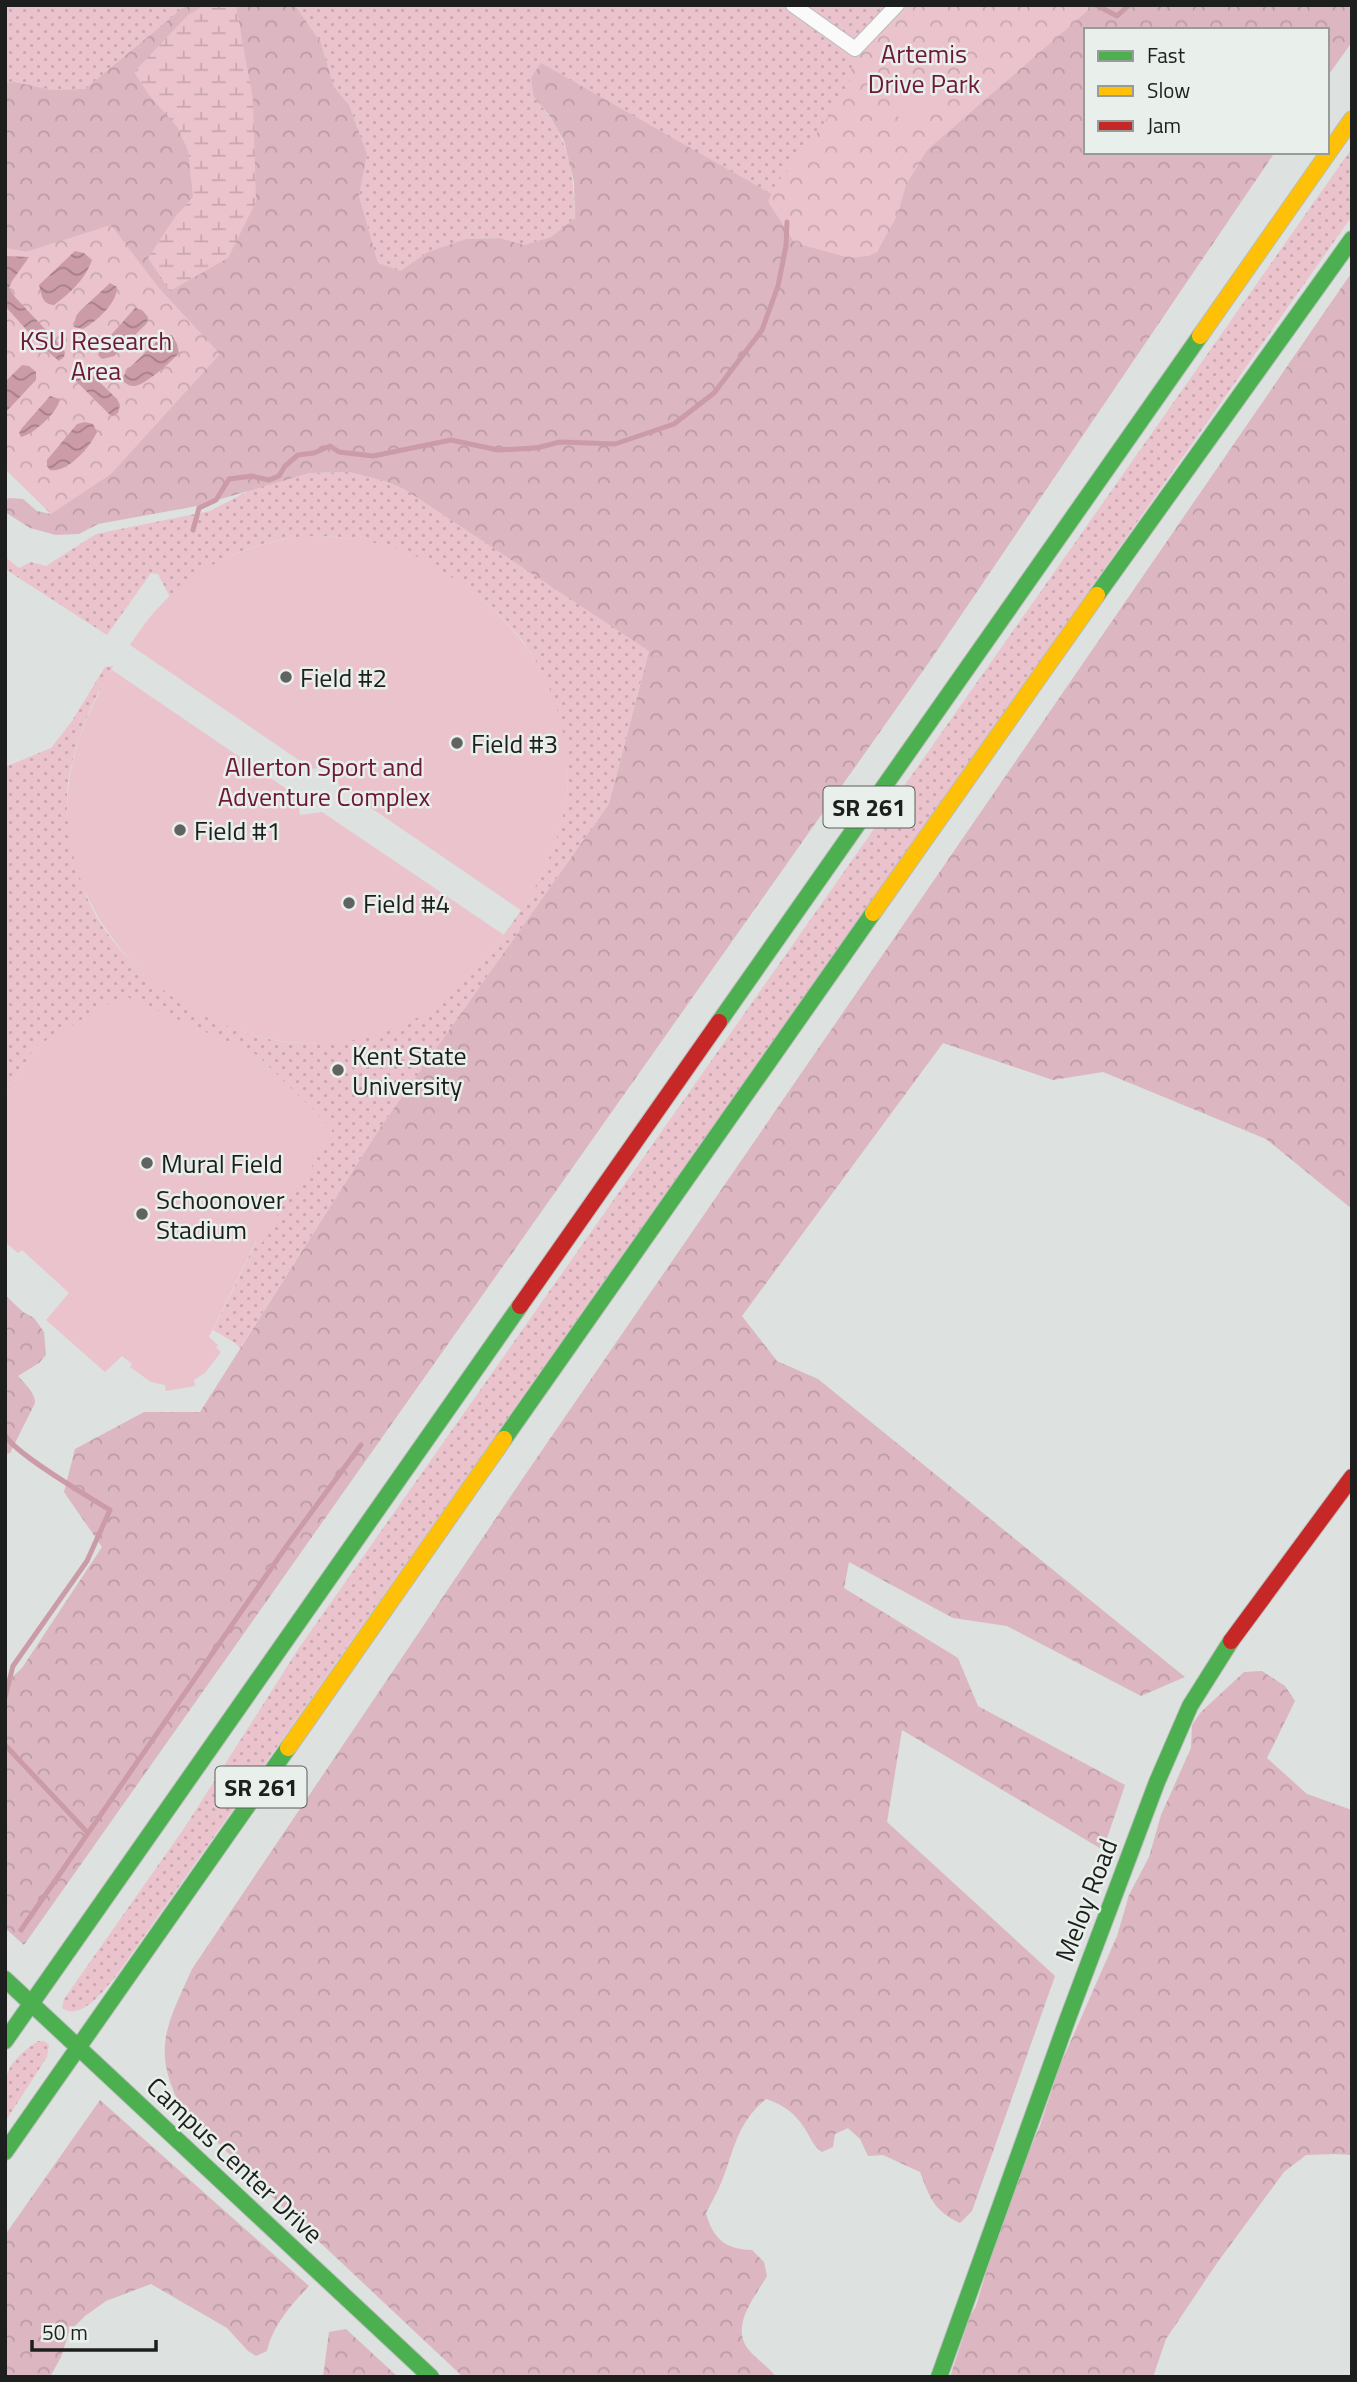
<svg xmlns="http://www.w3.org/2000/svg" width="1357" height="2382" font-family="'Titillium Web',sans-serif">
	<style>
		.grass { fill: url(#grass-dots) }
		.forest { fill: url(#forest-crowns) }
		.wetland { fill: url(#wetland-marsh) }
		.park { fill: url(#park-crowns) }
		.garden { fill: #eac3cd }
		.water { fill: url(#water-waves) }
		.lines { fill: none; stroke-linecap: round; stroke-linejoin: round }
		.stream { stroke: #cc9ba8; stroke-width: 5 }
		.street-casing { stroke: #babdbb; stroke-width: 16 }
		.fast-casing { stroke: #babdbb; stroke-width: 18 }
		.slow-casing { stroke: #babdbb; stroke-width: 18 }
		.jam-casing { stroke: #babdbb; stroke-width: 18 }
		.street { stroke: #fafafa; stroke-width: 14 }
		.fast { stroke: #4caf50; stroke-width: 16 }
		.slow { stroke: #ffc107; stroke-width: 16 }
		.jam { stroke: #c62828; stroke-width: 16 }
		.poi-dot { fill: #606361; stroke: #e9f0eb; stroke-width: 2.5 }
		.labels { text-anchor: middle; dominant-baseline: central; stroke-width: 5; stroke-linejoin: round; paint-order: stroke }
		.shield { fill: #e9f0eb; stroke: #5a5e5b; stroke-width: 2 }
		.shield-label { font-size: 24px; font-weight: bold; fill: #1c1f1d }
		.park-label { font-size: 26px; fill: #6d1839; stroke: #e9f0eb }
		.poi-label { font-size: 26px; fill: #1c1f1d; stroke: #e9f0eb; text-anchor: start }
		.street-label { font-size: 26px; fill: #1c1f1d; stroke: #e9f0eb }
	</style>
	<defs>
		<pattern id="grass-dots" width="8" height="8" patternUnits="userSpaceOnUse" patternTransform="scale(1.75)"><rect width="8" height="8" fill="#eac3cd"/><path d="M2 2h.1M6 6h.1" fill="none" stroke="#c8a7b0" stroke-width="1.8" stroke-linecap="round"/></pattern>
		<pattern id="forest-crowns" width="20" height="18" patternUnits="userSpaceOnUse" patternTransform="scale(1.75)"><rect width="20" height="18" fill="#dcb6c0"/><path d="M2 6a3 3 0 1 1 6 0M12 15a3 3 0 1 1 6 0" fill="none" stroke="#bc9ca5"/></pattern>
		<pattern id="wetland-marsh" width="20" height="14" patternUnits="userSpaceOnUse" patternTransform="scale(1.75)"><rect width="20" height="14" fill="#eac3cd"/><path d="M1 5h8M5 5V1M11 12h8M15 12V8" fill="none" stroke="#c8a7b0"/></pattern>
		<pattern id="park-crowns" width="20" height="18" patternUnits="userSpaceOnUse" patternTransform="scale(1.75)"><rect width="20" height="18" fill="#eac3cd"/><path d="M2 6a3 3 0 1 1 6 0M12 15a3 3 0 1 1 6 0" fill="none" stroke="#c8a7b0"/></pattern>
		<pattern id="water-waves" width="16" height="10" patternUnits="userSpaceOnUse" patternTransform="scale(1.75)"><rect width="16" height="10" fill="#cc9ba8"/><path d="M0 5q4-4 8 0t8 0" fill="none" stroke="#a57e88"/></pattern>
	</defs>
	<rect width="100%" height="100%" fill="#dde1df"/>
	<path class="grass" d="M 5,5 L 186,5 L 85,89 L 52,90 L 15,82 L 5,83 Z
		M 295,5 L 1095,5 L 835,230 L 534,97 C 569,138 573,165 575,218 L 551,237 L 524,245 L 500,238 L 466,239 L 428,252 L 400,271 L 378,264 L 359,196 L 367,154 L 349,105 L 334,87 L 321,43 Z
		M 1352,148 L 1352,216 L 116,1976 C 105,1989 81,2022 62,2008 L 64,1999 L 185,1827 L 299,1648 Z
		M 349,472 L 385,481 L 404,489 L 649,650 L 609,804 L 380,1128 L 240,1348 L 235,1343 L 213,1330 L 257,1240 L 262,1242 L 294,1184 L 299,1187 L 332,1129 L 257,1055 L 35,1047 L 5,1096 L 5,767 L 51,748 L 72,721 L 105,667 L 113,666 C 109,678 101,688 95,699 C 83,725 72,755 68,783 C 65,814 69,842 79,871 C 83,882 85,895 91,906 C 114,953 156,987 201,1013 C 238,1033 278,1046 321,1043 C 399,1039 455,1001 500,940 C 534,895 559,849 567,793 C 570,768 564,744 558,720 C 545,660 512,620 462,585 C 366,519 259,517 170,597 L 158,574 L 151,573 L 107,635 L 5,569 L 5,557 L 19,568 L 31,562 L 46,566 L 96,534 L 210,511 L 250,490 L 310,473 Z
		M 38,2041 L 44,2041 L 49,2045 L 47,2057 L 5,2122 C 5,2077 0,2067 38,2041 Z"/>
	<path class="forest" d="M 186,5 L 295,5 L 321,43 L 334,87 L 349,105 L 367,154 L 359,196 L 378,263 L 400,271 L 428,252 L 466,239 L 500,238 L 524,245 L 551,237 L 575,218 L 574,182 L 564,141 L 549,115 L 534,97 L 531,78 L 541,63 L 835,230 L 1094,5 L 1352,5 L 1352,42 L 1327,77 L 1327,30 L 1086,30 L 1086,152 L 1275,152 L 932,658 L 24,1945 L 5,1928 L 5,1684 L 22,1668 L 102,1547 L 64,1492 L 75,1449 L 144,1412 L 200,1412 L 380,1128 L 609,804 L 649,651 L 404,489 L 385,481 L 349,472 L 310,473 L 197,506 L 98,524 L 79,534 L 56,535 L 30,528 L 5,512 L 5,501 L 9,498 L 23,499 L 37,511 L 51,514 L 158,288 L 111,226 L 26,252 L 5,248 L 5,83 L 15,82 L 52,90 L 85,89 Z
		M 1352,272 L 1352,1209 L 1266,1139 L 1103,1072 L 1053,1080 L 943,1043 L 742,1316 L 777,1361 L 818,1379 L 1185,1677 L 1141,1696 L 1007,1626 L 953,1618 L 849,1562 L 844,1588 L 958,1658 L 978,1706 L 1125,1785 L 1103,1850 L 902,1730 L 887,1822 L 1055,1976 L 972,2211 L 960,2223 C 934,2211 930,2198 920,2172 L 883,2155 L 868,2156 L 860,2139 L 848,2128 L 835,2134 L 833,2147 L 822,2152 C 813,2146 811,2138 805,2129 C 795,2113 784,2105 766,2099 C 736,2124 735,2149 721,2183 C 717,2193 711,2203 706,2213 C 713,2239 725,2249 752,2250 L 764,2262 L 767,2276 C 755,2297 729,2327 749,2350 C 757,2360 769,2367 776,2377 L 463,2377 L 276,2201 L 180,2105 C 151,2048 168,2023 192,1969 L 523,1478 Z
		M 5,1295 L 23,1312 L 34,1318 L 44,1332 L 46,1355 L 39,1363 L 18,1376 C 25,1384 35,1392 35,1403 L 10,1453 L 5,1454 Z
		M 1262,1671 L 1285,1686 L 1295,1701 L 1267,1758 L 1307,1794 L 1352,1810 L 1352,2155 L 1334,2154 L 1306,2155 L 1284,2172 L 1217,2263 L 1166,2339 L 1153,2377 L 950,2377 L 970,2316 L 976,2306 L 989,2263 L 1023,2166 L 1040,2126 L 1059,2068 L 1117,1936 L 1129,1895 L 1149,1857 L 1161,1815 L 1191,1748 L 1192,1725 L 1201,1712 L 1244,1672 Z
		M 100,2100 L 309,2286 C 291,2305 273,2325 267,2351 L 256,2356 L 248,2351 L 227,2328 L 151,2284 L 106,2301 L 85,2316 L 69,2332 L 61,2357 L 50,2377 L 5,2377 L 5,2235 Z
		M 346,2329 L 398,2377 L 323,2377 L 329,2332 Z"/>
	<path class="wetland" d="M 205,5 L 236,5 L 253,100 L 256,202 L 228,258 L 170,291 L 148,258 L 175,217 L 193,197 L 188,151 L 178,128 L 149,95 L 134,72 L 188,15 Z"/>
	<path class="park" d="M 897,5 L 1094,5 L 927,150 L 906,185 L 898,214 L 877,252 L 868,256 L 850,258 L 795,243 L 768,202 L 775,185 L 807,147 L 848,89 L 855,49 Z
		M 111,225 L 159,288 L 220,354 L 111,474 L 51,514 L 5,469 L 5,248 L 26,252 Z"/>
	<path class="garden" d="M 919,79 L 941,94 L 916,130 L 894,114 Z
		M 306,536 C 339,536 370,540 401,550 C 421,557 439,569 457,581 C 516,622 554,672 565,744 C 567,760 569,777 567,792 C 561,839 545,870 522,911 L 339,786 L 334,765 L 312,769 L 130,645 C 139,632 148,618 159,607 C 197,565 251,542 306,536 Z
		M 112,670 L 297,796 L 300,815 L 322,812 L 504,935 C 477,971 448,1003 407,1023 C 270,1088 100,990 71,846 C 58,783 80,723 112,670 Z
		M 123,995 L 257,1055 L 333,1129 L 300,1187 L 294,1185 L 262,1243 L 256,1241 L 209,1337 L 218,1345 L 216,1348 L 221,1352 L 205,1373 L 194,1380 L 195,1386 L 166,1391 L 165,1385 L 151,1382 L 130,1367 L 132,1364 L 122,1356 L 105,1372 L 46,1320 L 69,1293 L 22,1250 L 18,1253 L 5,1242 L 5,1096 L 35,1047 Z"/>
	<path class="water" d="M 75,251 L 84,253 L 92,260 C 85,280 70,293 54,305 C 42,304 42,296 39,285 Z
		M 5,256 L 29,257 L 12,281 L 9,288 L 15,297 L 60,345 L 65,352 L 64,357 L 59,361 L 42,347 L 5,306 Z
		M 110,283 L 117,287 C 118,302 96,322 83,329 L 74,327 L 76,316 L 80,311 Z
		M 135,308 L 142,310 L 148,317 L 147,323 L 114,356 L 102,359 L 98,355 L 103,344 Z
		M 168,335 L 172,335 L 177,344 L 179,353 C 172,361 145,385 135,386 C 130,386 128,385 124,382 L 123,377 L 127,370 L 163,336 Z
		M 22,365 L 29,366 L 36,372 L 36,380 L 5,413 L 5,382 Z
		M 82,365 L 117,399 L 120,405 L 118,413 L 113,416 L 109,414 L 73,378 L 71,372 L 77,366 Z
		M 50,396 L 60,399 C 58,412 34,434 21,437 L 19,433 L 22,428 Z
		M 85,422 L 93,424 L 97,432 C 90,447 68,473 50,470 L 47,466 L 47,460 L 77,424 Z"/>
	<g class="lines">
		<path class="stream" d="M 1096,5 L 1117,16 L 1129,5
			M 193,530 L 199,508 L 216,500 L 229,479 L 252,476 L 269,480 L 279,476 L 285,466 L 298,455 L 314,453 L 330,446 L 339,452 L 373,456 L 451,440 L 498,450 L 536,448 L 560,442 L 615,444 L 674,424 L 714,393 L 762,330 L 778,286 L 786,246 L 787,222
			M 5,1435 C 15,1454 89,1497 110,1510 L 87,1561 L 13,1666 L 5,1697
			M 5,1745 L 88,1833
			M 21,1930 L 288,1544 L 361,1445"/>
		<g class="street-casing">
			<path id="street" d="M 793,5 L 855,49 L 897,5"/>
		</g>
		<g class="fast-casing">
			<path id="fast" d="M 1097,595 L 1352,239
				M 719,1022 L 1200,336
				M 504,1439 L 873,913
				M 5,1979 L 431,2377
				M 5,2041 L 520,1306
				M 5,2152 L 288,1748
				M 939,2377 L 1068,2018 L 1157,1782 L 1190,1706 L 1231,1641"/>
		</g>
		<g class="slow-casing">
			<path id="slow" d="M 1200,336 L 1352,119
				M 873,913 L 1097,595
				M 288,1748 L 504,1439"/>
		</g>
		<g class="jam-casing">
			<path id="jam" d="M 520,1306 L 719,1022
				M 1231,1641 L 1352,1477"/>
		</g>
		<use href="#street" class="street"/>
		<use href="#fast" class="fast"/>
		<use href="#slow" class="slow"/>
		<use href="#jam" class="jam"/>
	</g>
	<g class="poi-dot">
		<circle cx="286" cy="677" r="7"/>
		<circle cx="457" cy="743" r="7"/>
		<circle cx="180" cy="830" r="7"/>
		<circle cx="349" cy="903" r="7"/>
		<circle cx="338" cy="1070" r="7"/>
		<circle cx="147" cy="1163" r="7"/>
		<circle cx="142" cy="1214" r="7"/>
	</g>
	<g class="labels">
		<g class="shield">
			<rect x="823.5" y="786.5" width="91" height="41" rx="5"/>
			<rect x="215.5" y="1766.5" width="91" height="41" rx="5"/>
		</g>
		<g class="shield-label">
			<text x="869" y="807">SR 261</text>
			<text x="261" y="1787">SR 261</text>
		</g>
		<g class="park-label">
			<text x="924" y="53">Artemis<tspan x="924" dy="30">Drive Park</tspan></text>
			<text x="96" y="340">KSU Research<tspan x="96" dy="30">Area</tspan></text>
			<text x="324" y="766">Allerton Sport and<tspan x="324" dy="30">Adventure Complex</tspan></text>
		</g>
		<g class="poi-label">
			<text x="300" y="677">Field #2</text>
			<text x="471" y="743">Field #3</text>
			<text x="194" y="830">Field #1</text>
			<text x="363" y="903">Field #4</text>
			<text x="352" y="1055">Kent State<tspan x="352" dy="30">University</tspan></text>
			<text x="161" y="1163">Mural Field</text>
			<text x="156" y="1199">Schoonover<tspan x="156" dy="30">Stadium</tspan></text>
		</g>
		<g class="street-label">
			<text transform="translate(1086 1900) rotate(-69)">Meloy Road</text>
			<text transform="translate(235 2160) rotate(43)">Campus Center Drive</text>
		</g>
	</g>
	<rect width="1357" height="2382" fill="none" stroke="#1c1f1d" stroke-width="14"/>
	<rect x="1084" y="28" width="245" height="126" fill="#e9f0eb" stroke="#979c99" stroke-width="2"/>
	<rect x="1098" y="51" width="35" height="10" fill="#4caf50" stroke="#979c99" stroke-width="2"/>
	<text x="1147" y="63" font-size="21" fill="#1c1f1d">Fast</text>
	<rect x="1098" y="86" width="35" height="10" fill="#ffc107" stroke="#979c99" stroke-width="2"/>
	<text x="1147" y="98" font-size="21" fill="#1c1f1d">Slow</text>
	<rect x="1098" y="121" width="35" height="10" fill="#c62828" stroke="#979c99" stroke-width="2"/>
	<text x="1147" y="133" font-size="21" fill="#1c1f1d">Jam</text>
	<path d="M32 2340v10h124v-10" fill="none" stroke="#1c1f1d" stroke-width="3.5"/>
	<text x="42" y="2340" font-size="21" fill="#1c1f1d" stroke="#e9f0eb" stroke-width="5" paint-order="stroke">50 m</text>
</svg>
